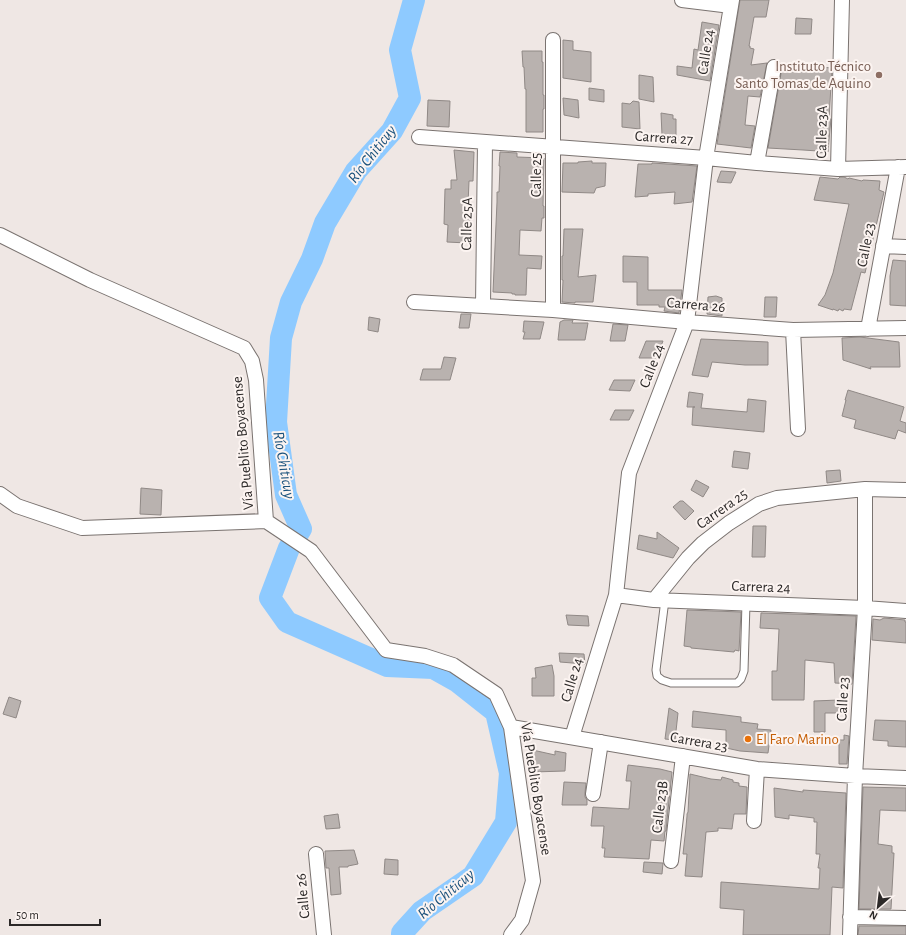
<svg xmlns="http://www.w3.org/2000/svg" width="906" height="935" font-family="'Alegreya Sans',sans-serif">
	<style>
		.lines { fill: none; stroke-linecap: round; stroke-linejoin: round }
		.river { stroke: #8ecaff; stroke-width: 22 }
		.building { fill: #b9b2af; stroke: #908986 }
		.service-casing { stroke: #7a7370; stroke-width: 9 }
		.minor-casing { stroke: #7a7370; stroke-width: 16 }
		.service { stroke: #fff; stroke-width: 7 }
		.minor { stroke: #fff; stroke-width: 14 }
		.education-dot { fill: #8d6e63; stroke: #fcf4f1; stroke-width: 1.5 }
		.food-dot { fill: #e8710a; stroke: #fcf4f1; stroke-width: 1.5 }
		.labels { text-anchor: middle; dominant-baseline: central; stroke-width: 4; stroke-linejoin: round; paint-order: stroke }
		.street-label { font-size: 15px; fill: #2c2928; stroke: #fcf4f1 }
		.education-label { font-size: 15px; fill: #785e54; stroke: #fcf4f1; text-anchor: end }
		.food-label { font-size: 15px; fill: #c56008; stroke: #fcf4f1; text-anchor: start }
		.water-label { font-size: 16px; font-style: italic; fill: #19507b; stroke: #fcf4f1 }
	</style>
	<rect width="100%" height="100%" fill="#efe7e4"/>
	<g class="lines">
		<path class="river" d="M 402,935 L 402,933 L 422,911 L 473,876 L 506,822 L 510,773 L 496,712 L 458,682 L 433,668 L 387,666 L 287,622 L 270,598 L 289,548 L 301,529 L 286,495 L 276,422 L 281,338 L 291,302 L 312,259 L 325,223 L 356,171 L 392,131 L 410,98 L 400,50 L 414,0"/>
	</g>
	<path class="building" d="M 740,0 L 769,0 L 766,17 L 754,17 L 749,46 L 750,46 L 750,48 L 754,49 L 751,65 L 767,63 L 760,97 L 748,96 L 745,125 L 755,126 L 751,148 L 717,144 Z
		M 796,18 L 812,19 L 811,34 L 795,34 Z
		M 702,22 L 719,25 L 710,81 L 677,75 L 677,66 L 692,68 L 694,49 L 698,50 Z
		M 563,40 L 573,41 L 573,50 L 591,52 L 591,82 L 563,78 Z
		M 522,51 L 542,51 L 542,62 L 543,62 L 543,95 L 544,95 L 544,109 L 543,109 L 543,132 L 526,132 L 526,89 L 525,89 L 524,67 L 523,67 Z
		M 782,64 L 832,68 L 829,119 L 831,119 L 830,129 L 828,152 L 818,153 L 818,151 L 803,150 L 768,148 L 782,68 Z
		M 639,75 L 653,77 L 654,102 L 639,99 Z
		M 589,88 L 604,90 L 604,102 L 589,100 Z
		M 563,98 L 578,100 L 579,118 L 564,115 Z
		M 428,100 L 450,101 L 449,127 L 427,126 Z
		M 633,101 L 639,102 L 640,129 L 622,127 L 622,103 L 630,104 Z
		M 661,113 L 673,115 L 673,119 L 676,119 L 676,137 L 662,135 Z
		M 454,150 L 474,152 L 473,181 L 469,181 L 468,205 L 470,205 L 470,224 L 469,231 L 468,231 L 467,243 L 447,242 L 448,225 L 444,224 L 445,189 L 451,189 L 451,180 L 457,180 Z
		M 500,152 L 517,153 L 517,157 L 544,158 L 543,206 L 544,206 L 544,218 L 542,218 L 541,231 L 520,230 L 519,255 L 542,256 L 541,269 L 527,268 L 526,295 L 515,295 L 515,294 L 512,294 L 512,293 L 493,292 L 497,202 L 497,192 L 499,192 L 500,166 L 499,166 Z
		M 592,161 L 592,163 L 606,163 L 605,186 L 596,188 L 594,193 L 562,192 L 563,163 L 578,163 L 578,162 Z
		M 652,163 L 697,166 L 692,202 L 674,204 L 675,192 L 648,194 L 648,196 L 635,197 L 638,164 L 652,164 Z
		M 721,171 L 736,172 L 731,183 L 717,182 Z
		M 820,177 L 838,179 L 840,177 L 844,177 L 848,179 L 849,178 L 862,181 L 863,180 L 880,181 L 879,190 L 884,192 L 865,273 L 861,272 L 851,310 L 844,309 L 843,311 L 839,309 L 838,311 L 833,309 L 833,310 L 818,305 L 825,295 L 833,273 L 849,204 L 814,200 Z
		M 564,229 L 583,229 L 578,277 L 596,275 L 593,302 L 575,302 L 575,303 L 562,302 L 563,280 L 562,280 L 562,256 L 563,256 Z
		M 623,256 L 648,257 L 648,290 L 682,290 L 679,313 L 664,311 L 665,307 L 659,307 L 659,305 L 637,305 L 637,282 L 623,282 Z
		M 893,260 L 906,261 L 906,306 L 890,305 L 890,276 Z
		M 716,296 L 722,298 L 722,316 L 707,314 L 708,297 Z
		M 765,297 L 777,297 L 776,317 L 764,317 Z
		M 461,314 L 471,314 L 469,328 L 459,328 Z
		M 369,317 L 380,319 L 378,332 L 368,330 Z
		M 564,320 L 573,320 L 572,323 L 588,323 L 585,340 L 558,340 L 560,322 Z
		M 524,321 L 544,322 L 540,339 L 523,339 L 525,332 L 523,332 Z
		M 613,324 L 628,325 L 625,341 L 610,341 Z
		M 860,337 L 899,342 L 900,367 L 870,367 L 871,369 L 843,360 L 842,338 Z
		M 701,339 L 768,342 L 768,365 L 745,365 L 712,362 L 708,377 L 692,375 Z
		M 646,341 L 663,341 L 656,358 L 639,358 Z
		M 444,357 L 456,358 L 450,380 L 420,380 L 423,369 L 441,369 Z
		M 614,380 L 635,380 L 630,391 L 609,390 Z
		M 848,390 L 904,407 L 900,421 L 906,423 L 906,433 L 898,430 L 895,439 L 854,428 L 856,420 L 842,416 L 846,400 L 845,400 Z
		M 689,392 L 703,394 L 701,408 L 747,412 L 748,399 L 766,401 L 764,432 L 692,425 L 693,407 L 695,407 L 687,407 Z
		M 615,410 L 634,410 L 629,420 L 610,420 Z
		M 734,451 L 750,453 L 748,469 L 732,467 Z
		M 840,470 L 841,481 L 827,483 L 826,471 Z
		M 696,480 L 709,487 L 703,497 L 691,490 Z
		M 141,488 L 162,490 L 161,515 L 140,514 Z
		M 680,501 L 683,501 L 694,511 L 685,520 L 673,507 Z
		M 753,526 L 766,526 L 765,557 L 752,557 Z
		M 657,532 L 679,548 L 673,558 L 637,549 L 639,535 L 657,539 Z
		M 687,610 L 741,612 L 739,651 L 735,650 L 734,652 L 691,648 L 691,647 L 684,646 Z
		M 761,613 L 856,616 L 852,684 L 835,683 L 834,663 L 805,660 L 804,700 L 772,700 L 772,671 L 777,671 L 779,629 L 760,628 Z
		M 566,615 L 588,616 L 589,626 L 568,625 Z
		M 884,618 L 905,620 L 905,622 L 906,622 L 906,643 L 872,640 L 873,619 L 880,620 Z
		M 559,653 L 584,654 L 585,664 L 560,662 Z
		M 552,665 L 554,676 L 554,696 L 532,696 L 532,678 L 536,678 L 535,668 Z
		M 9,697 L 21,701 L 16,718 L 3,714 Z
		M 839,700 L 839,713 L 825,713 L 825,732 L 814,732 L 814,701 Z
		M 669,708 L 678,713 L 675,740 L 665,739 Z
		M 693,711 L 741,717 L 741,722 L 758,724 L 757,729 L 771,730 L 768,753 L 740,751 L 726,748 L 726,730 L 692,727 Z
		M 875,720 L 906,721 L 906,747 L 888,746 L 888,741 L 873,740 Z
		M 844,735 L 849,736 L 847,764 L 839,764 L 839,740 L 844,740 Z
		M 528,749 L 555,755 L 555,751 L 566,753 L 565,771 L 533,772 Z
		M 628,765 L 660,769 L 672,772 L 667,820 L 666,831 L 665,831 L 664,841 L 651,840 L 649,859 L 604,857 L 605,848 L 602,848 L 604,826 L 591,826 L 593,807 L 629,809 L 631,785 L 631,781 L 626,781 Z
		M 690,774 L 711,779 L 721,780 L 722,777 L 733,780 L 733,782 L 739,783 L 739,786 L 747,787 L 746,814 L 734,814 L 732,829 L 718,828 L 718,831 L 706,832 L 702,877 L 685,876 L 687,854 L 683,854 L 686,827 L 687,816 L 687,814 L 688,812 L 689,794 Z
		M 564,782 L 586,783 L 585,793 L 585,797 L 587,800 L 587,805 L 562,805 Z
		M 863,787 L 906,788 L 906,811 L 880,810 L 878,844 L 892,846 L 892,853 L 894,853 L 891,909 L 859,909 Z
		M 774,788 L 803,792 L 803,790 L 846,793 L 843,888 L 832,887 L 830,935 L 743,935 L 744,910 L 720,908 L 721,882 L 819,889 L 820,868 L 818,868 L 820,854 L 816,854 L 817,822 L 814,822 L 814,818 L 789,815 L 789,819 L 775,817 Z
		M 338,814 L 340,828 L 326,829 L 324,816 Z
		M 354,850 L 358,864 L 348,866 L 348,867 L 339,867 L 341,894 L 331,895 L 329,868 L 326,868 L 325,851 Z
		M 385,859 L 398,860 L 398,875 L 384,874 Z
		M 644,862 L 663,863 L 662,874 L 643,872 Z
		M 859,926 L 906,926 L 906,935 L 858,935 Z"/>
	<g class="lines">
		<g class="service-casing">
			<path id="service" d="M 665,600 L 656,670 L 657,676 L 662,680 L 671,683 L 737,683 L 741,679 L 744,671 L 746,603"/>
		</g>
		<g class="minor-casing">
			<path id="minor" d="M 682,0 L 731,6
				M 553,40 L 553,310
				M 419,137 L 706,158 L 757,163 L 838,169 L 906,167
				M 757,163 L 774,67
				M 838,169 L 842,0
				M 0,235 L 90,280 L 244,348 L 252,361 L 256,380 L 266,521
				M 883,246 L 906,247
				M 414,302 L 553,310 L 687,322 L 793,330 L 906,328
				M 483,306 L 485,142
				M 868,329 L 898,167
				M 793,330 L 798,429
				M 0,494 L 17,506 L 82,528 L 266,521
				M 266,521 L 311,551 L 386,650 L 425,656 L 453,665 L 496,694 L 511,727 L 533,881 L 522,920 L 511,935
				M 616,595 L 654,600 L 865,608 L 906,611
				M 654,600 L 688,558 L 703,543 L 729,523 L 759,504 L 777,498 L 865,489 L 906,490
				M 511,727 L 757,769 L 855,776 L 906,778
				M 572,737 L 616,595 L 629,473 L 687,322 L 706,158 L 732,0
				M 593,794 L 601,742
				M 754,821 L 757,769
				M 316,854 L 324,935
				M 671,861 L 683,756
				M 850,917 L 906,918
				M 850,935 L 855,776 L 865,608 L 865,489"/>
		</g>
		<use href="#service" class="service"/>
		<use href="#minor" class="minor"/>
	</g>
	<circle class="education-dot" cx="879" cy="75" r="4"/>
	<circle class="food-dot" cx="748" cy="739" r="4"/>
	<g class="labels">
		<g class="street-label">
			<text transform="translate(706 52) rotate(-81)">Calle 24</text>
			<text transform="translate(822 132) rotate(-89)">Calle 23A</text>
			<text transform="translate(664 138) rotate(4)">Carrera 27</text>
			<text transform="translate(536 175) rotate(-90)">Calle 25</text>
			<text transform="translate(467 224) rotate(-89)">Calle 25A</text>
			<text transform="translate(866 245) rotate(-79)">Calle 23</text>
			<text transform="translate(696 305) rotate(5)">Carrera 26</text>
			<text transform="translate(652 366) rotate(-69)">Calle 24</text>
			<text transform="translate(243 443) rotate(-95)">Vía Pueblito Boyacense</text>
			<text transform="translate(722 509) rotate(-35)">Carrera 25</text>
			<text transform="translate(761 587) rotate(2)">Carrera 24</text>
			<text transform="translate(572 680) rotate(-73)">Calle 24</text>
			<text transform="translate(843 699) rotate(-87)">Calle 23</text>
			<text transform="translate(699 742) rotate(10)">Carrera 23</text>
			<text transform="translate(536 789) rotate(81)">Vía Pueblito Boyacense</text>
			<text transform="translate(660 807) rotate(-83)">Calle 23B</text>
			<text transform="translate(303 896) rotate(-95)">Calle 26</text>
		</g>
		<g class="education-label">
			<text x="871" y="66">Instituto Técnico<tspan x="871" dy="17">Santo Tomas de Aquino</tspan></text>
		</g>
		<g class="food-label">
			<text x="756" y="739">El Faro Marino</text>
		</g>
		<g class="water-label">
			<text transform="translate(372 154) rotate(-52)">Río Chiticuy</text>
			<text transform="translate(284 465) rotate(80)">Río Chiticuy</text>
			<text transform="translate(446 894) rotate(-40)">Río Chiticuy</text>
		</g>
	</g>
	<g transform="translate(878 907) rotate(208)" stroke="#fcf4f1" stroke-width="3" paint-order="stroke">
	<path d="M0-3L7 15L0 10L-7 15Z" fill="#2c2928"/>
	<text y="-6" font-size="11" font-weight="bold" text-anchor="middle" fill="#2c2928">N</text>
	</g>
	<path d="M10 919v6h90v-6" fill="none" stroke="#2c2928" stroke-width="2"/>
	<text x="16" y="919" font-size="12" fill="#2c2928" stroke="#fcf4f1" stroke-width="3" paint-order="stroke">50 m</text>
</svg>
